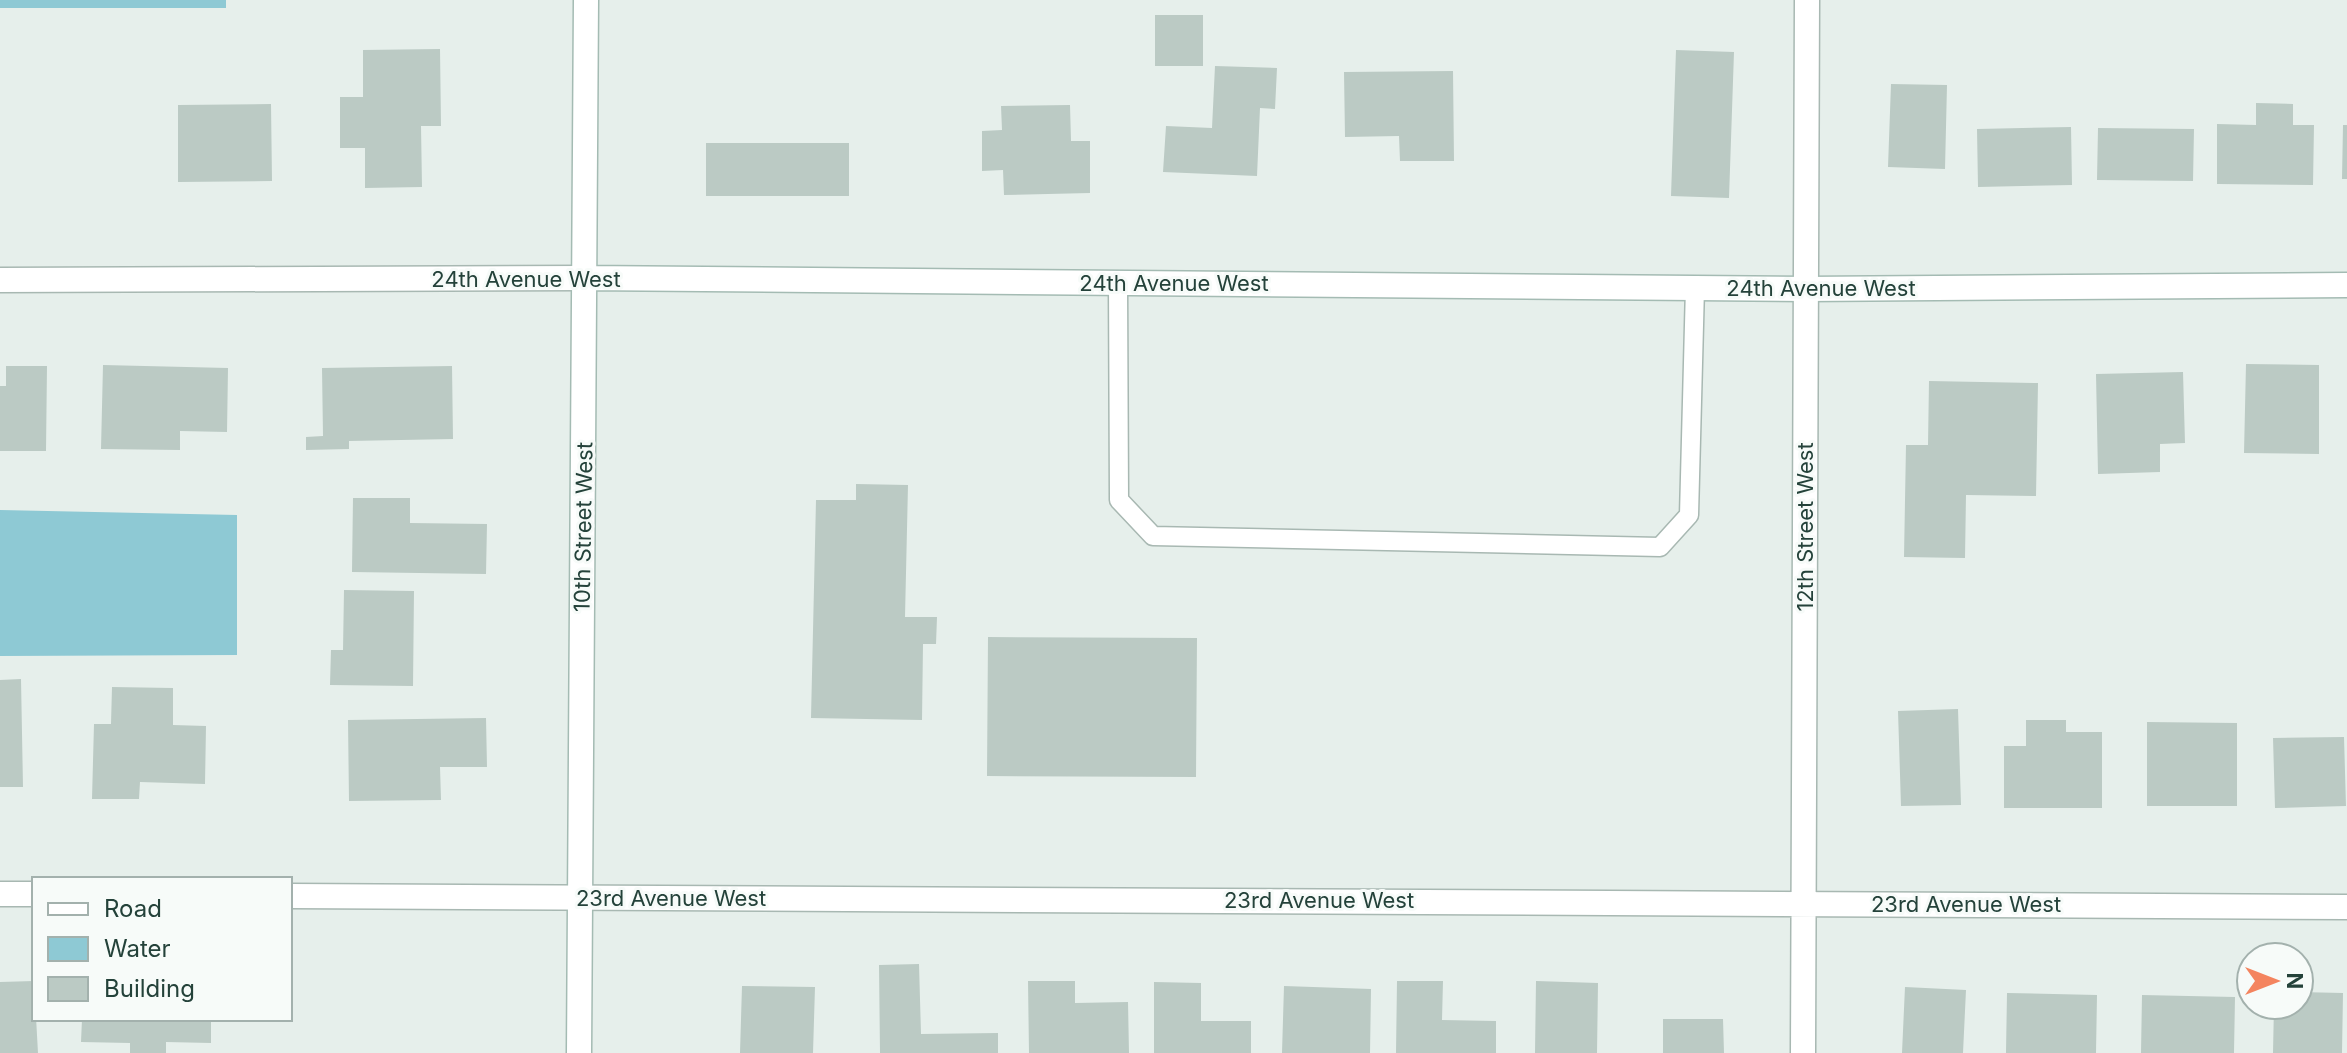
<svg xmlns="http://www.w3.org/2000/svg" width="2347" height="1053" font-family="Inter,sans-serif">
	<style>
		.water { fill: #8ec9d4 }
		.building { fill: #bbcac4 }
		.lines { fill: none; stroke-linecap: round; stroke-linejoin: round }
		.lane-casing { stroke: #a8b8b2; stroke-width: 21 }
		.street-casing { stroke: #a8b8b2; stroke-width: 27 }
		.secondary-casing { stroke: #a4bbb3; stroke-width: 27 }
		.lane { stroke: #fff; stroke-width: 18 }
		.street { stroke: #fff; stroke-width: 24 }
		.secondary { stroke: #fff; stroke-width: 24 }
		.labels { text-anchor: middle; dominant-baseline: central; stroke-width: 6; stroke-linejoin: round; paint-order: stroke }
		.street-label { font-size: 22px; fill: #24423a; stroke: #f7fbf9 }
	</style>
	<rect width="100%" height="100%" fill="#e6efeb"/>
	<path class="water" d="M 0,0 L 226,0 L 226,8 L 0,8 Z
		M 0,510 L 237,515 L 237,655 L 0,656 Z"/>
	<path class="building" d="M 1155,15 L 1203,15 L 1203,66 L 1155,66 Z
		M 440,49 L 441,126 L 421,126 L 422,187 L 365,188 L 365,148 L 340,148 L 340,97 L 363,97 L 363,50 Z
		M 1676,50 L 1734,52 L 1729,198 L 1671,196 Z
		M 1215,66 L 1277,68 L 1275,109 L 1260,108 L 1257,176 L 1163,172 L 1166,126 L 1212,128 Z
		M 1453,71 L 1454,161 L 1400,161 L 1399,136 L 1345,137 L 1344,72 Z
		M 1891,84 L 1947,85 L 1945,169 L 1888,167 Z
		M 2256,103 L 2293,104 L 2293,125 L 2314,125 L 2313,185 L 2217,184 L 2217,124 L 2256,125 Z
		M 271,104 L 272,181 L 178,182 L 178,105 Z
		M 1070,105 L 1071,141 L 1090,141 L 1090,193 L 1004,195 L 1003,170 L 982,171 L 982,131 L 1002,130 L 1001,106 Z
		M 2343,125 L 2347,125 L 2347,179 L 2342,179 Z
		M 2071,127 L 2072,185 L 1978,187 L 1977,129 Z
		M 2098,128 L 2194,129 L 2193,181 L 2097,180 Z
		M 706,143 L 849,143 L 849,196 L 706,196 Z
		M 2246,364 L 2319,365 L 2319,454 L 2244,453 Z
		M 103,365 L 228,368 L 227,432 L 180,431 L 180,450 L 101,449 Z
		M 6,366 L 47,366 L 46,451 L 0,451 L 0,386 L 6,386 Z
		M 452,366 L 453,439 L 349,441 L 349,449 L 306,450 L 306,437 L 323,436 L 322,368 Z
		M 2183,372 L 2185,443 L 2160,444 L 2160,472 L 2098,474 L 2096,374 Z
		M 1929,381 L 2038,383 L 2036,496 L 1966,495 L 1965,558 L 1904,557 L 1906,445 L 1928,445 Z
		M 856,484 L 908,485 L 905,617 L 937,617 L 936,644 L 923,644 L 922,720 L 811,718 L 816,500 L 856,500 Z
		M 353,498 L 410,498 L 410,523 L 487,524 L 486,574 L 352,572 Z
		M 344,590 L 414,591 L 413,686 L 330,685 L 331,650 L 343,650 Z
		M 988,637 L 1197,638 L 1196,777 L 987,776 Z
		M 21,679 L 23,787 L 0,787 L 0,680 Z
		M 112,687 L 173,688 L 173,725 L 206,726 L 205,784 L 140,782 L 139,799 L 92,799 L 94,724 L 111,724 Z
		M 1958,709 L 1961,805 L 1901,806 L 1898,711 Z
		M 486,718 L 487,767 L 440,767 L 441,800 L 349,801 L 348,720 Z
		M 2026,720 L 2066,720 L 2066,732 L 2102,732 L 2102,808 L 2004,808 L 2004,746 L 2026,746 Z
		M 2147,722 L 2237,723 L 2237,806 L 2147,806 Z
		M 2344,737 L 2346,806 L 2275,808 L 2273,738 Z
		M 919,964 L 921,1034 L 998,1033 L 998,1053 L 880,1053 L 879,965 Z
		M 34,981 L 38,1053 L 0,1053 L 0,982 Z
		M 1028,981 L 1075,981 L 1075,1003 L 1128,1002 L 1129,1053 L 1029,1053 Z
		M 1397,981 L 1443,981 L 1442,1020 L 1496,1021 L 1496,1053 L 1396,1053 Z
		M 1536,981 L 1598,983 L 1597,1053 L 1535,1053 Z
		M 1154,982 L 1201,983 L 1201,1021 L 1251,1021 L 1251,1053 L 1154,1053 Z
		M 742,986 L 815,987 L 813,1053 L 740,1053 Z
		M 1284,986 L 1371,989 L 1370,1053 L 1282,1053 Z
		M 1905,987 L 1966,990 L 1963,1053 L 1902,1053 Z
		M 2299,992 L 2343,993 L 2342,1053 L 2273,1053 L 2274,1005 L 2299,1005 Z
		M 2007,993 L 2097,995 L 2096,1053 L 2006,1053 Z
		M 2142,995 L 2235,997 L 2234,1053 L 2141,1053 Z
		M 82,1019 L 211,1019 L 211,1043 L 166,1042 L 166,1053 L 130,1053 L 130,1043 L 81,1042 Z
		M 1663,1019 L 1723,1019 L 1724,1053 L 1663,1053 Z"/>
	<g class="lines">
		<g class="lane-casing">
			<path id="lane" d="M 1118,283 L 1119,500 L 1153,536 L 1660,547 L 1689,515 L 1695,287"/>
		</g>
		<g class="street-casing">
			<path id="street" d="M 0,280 L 585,278
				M 0,894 L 34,894
				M 290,896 L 2347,907
				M 1803,1053 L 1807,0"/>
		</g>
		<g class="secondary-casing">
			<path id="secondary" d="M 585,278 L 1806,289 L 2347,285
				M 579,1053 L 586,0"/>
		</g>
		<use href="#lane" class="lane"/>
		<use href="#street" class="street"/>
		<use href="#secondary" class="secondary"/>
	</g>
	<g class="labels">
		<g class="street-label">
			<text x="526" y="279">24th Avenue West</text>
			<text x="1174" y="283">24th Avenue West</text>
			<text x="1821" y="288">24th Avenue West</text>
			<text transform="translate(583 527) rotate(-89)">10th Street West</text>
			<text transform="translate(1805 527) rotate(-90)">12th Street West</text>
			<text x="671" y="898">23rd Avenue West</text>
			<text x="1319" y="900">23rd Avenue West</text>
			<text x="1966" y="904">23rd Avenue West</text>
		</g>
	</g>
	<rect x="32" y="877" width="260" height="144" fill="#f7fbf9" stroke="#a3b1ad" stroke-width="2"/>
	<rect x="48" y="903" width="40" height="12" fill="#ffffff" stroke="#a3b1ad" stroke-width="2"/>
	<text x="104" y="917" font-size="24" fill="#24423a">Road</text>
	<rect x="48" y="937" width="40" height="24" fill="#8ec9d4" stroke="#a3b1ad" stroke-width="2"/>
	<text x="104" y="957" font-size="24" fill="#24423a">Water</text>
	<rect x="48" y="977" width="40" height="24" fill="#bbcac4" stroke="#a3b1ad" stroke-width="2"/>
	<text x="104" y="997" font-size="24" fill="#24423a">Building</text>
	<g transform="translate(2275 981) rotate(90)"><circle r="38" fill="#f7fbf9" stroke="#a3b1ad" stroke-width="2"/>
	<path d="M0-6L14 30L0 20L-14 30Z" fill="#f4845f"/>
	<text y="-12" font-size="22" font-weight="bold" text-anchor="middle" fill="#24423a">N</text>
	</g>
</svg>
